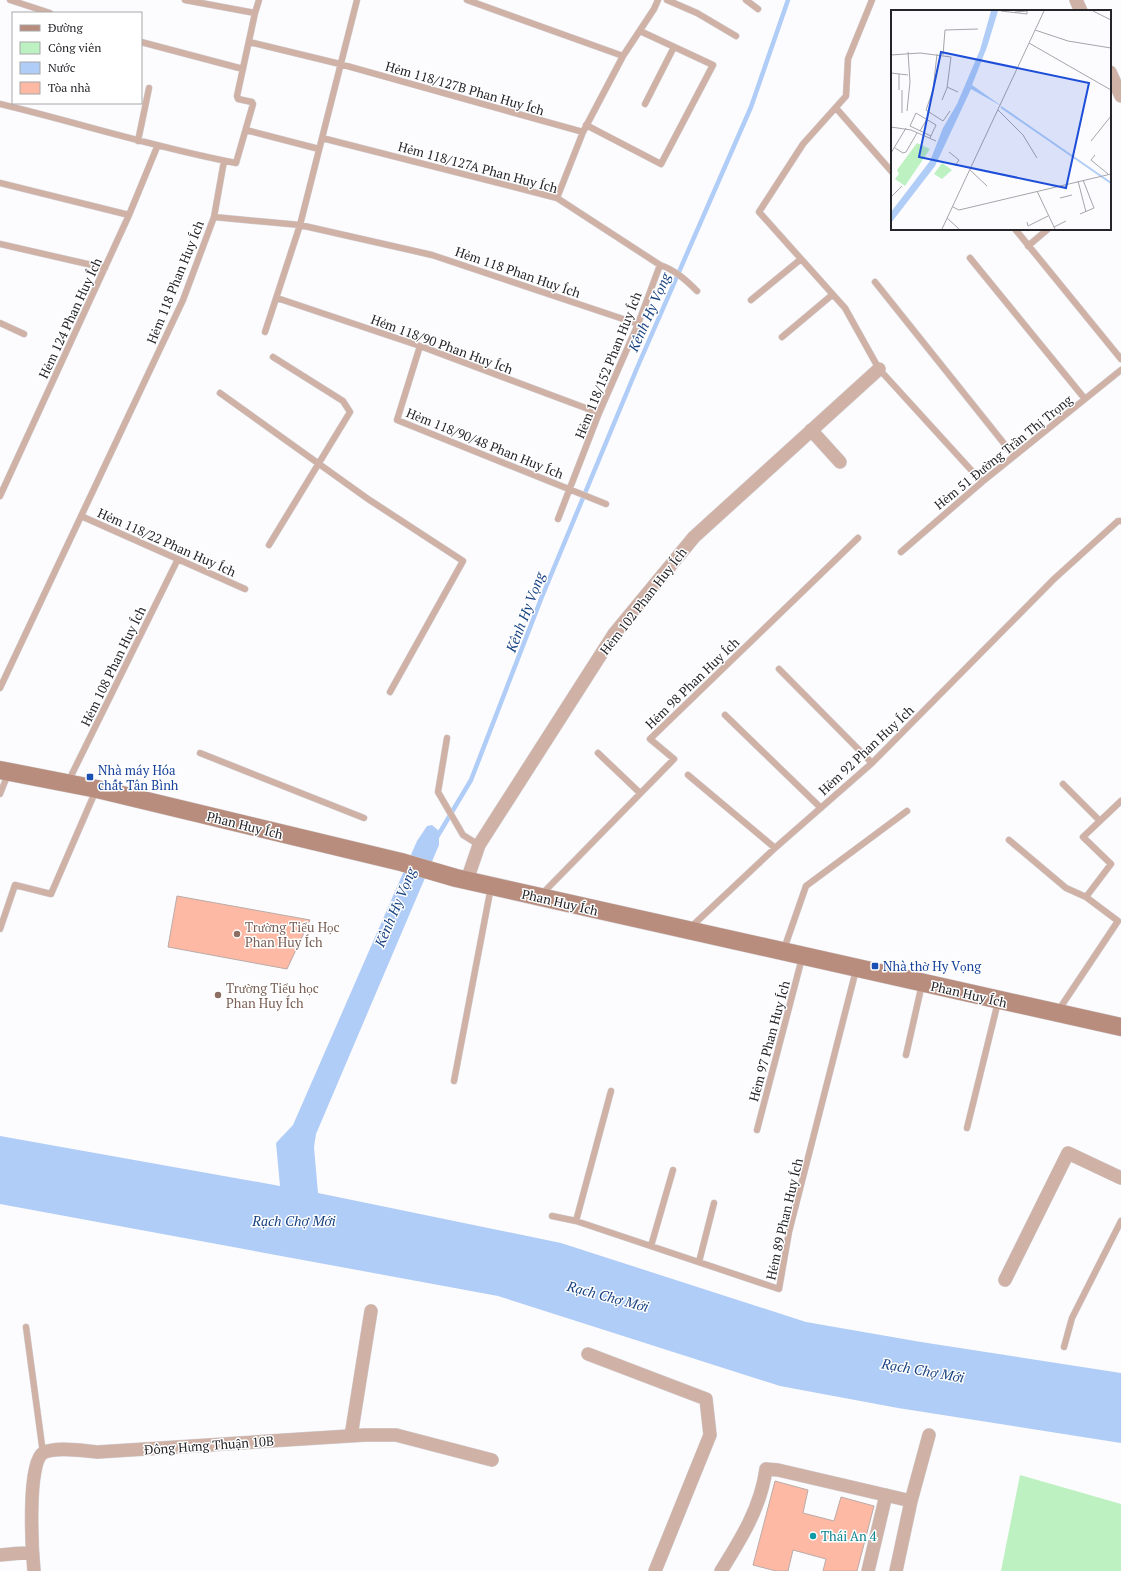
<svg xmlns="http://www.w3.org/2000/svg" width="1121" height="1571" font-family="'PT Serif',serif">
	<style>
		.green { fill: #bdf1c1 }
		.water { fill: #b0cdf8 }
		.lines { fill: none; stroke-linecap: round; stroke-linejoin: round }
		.stream { stroke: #b0cdf8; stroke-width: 4.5 }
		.building { fill: #feb9a4; stroke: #baaba7 }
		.lane-casing { stroke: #d5d4d8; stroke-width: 7 }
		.street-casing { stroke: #d5d4d8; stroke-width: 14 }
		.secondary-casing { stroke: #d5d4d8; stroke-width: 19 }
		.lane { stroke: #cfb1a6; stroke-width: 6 }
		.street { stroke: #cfb1a6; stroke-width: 13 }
		.secondary { stroke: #b88d7d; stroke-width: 18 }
		.transit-dot { fill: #1a4fb4; stroke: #fff; stroke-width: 1.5 }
		.education-dot { fill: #8d6e63; stroke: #fff; stroke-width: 1.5 }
		.culture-dot { fill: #0f9aa8; stroke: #fff; stroke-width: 1.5 }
		.labels { text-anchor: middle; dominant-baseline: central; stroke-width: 3; stroke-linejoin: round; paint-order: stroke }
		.street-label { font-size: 13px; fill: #252429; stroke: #fff }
		.transit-label { font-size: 13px; fill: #164399; stroke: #fff; text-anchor: start }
		.education-label { font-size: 13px; fill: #785e54; stroke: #fff; text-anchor: start }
		.culture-label { font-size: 13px; fill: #0d838f; stroke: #fff; text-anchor: start }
		.water-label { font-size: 14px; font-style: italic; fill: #184281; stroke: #fff }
		.inset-river { fill: none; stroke: #b0cdf8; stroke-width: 2 }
		.inset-road { fill: none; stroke: #a6a5a9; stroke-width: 1 }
		.view { fill: #1d4ed8; fill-opacity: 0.15; stroke: #1d4ed8; stroke-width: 2 }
		.inset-edge { fill: none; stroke: #252429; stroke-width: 2 }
	</style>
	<rect width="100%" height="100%" fill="#fcfbfe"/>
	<path class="green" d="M 1020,1475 L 1121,1504 L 1121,1571 L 1001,1571 Z"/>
	<path class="water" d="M 432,825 L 439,831 L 439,845 L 316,1134 L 314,1147 L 318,1193 L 561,1243 L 806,1322 L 921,1342 L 1121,1373 L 1121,1443 L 898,1408 L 780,1386 L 498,1296 L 0,1204 L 0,1136 L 280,1186 L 276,1143 L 293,1125 L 417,841 L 427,826 Z"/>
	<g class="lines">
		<path class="stream" d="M 437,837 L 471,780 L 541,599 L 637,368 L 751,107 L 788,0"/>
	</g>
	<path class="building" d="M 177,896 L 310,920 L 287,969 L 168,947 Z
		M 775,1481 L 808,1490 L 803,1513 L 834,1521 L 841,1497 L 874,1506 L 857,1571 L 823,1571 L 826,1559 L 793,1550 L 788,1571 L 776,1571 L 753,1565 Z"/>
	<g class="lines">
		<g class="lane-casing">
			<path id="lane" d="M 10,0 L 50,13
				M 467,0 L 623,56
				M 667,0 L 697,13 L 736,36
				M 746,0 L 758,9
				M 872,0 L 848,59 L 846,96 L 803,144 L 759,212 L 845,308 L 879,369 L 982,482
				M 255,13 L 259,0
				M 141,42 L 243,69
				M 249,42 L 340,64 L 583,132
				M 0,104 C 79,123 156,148 236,163 L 253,104 L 252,102 L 238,99 L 237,96 L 255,13 L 185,0
				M 645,104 L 674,47
				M 836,108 L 892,172
				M 586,125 L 661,164 L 713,65 L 640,31
				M 246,130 L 319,149
				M 322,138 L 557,198 L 660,265 C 675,270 686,280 697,291
				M 138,141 L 149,88
				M 0,183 L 129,215
				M 557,198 L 583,132 L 623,56 L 654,9 L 658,0
				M 214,217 L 224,161
				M 1015,229 L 1121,359
				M 0,244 L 105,268
				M 1028,246 L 1048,229
				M 970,258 L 1085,399
				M 875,282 L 1014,456
				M 277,298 L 420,346 L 599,413
				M 751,300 L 801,259
				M 0,323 L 24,334
				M 265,332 L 300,225 L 357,0
				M 782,337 L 832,295
				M 420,346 L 397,420 L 606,504
				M 220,393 L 368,499 L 463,561 L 390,692
				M 0,496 L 129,215 L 157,147
				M 81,516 L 245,589
				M 558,519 L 599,413 L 638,324 L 660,265
				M 269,545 L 350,412 L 343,401 L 273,357
				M 901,552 L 982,482 L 1121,370
				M 779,669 L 872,763
				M 0,688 L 183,300 L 214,217 L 300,225 L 432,255 L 638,324
				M 725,715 L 821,808
				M 447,738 L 438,792 L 463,835 L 479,845
				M 200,753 L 364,818
				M 598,753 L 640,793
				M 688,775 L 775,848
				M 68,782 L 178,559
				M 1063,784 L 1100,821
				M 0,794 L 8,774
				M 1009,840 L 1066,888 L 1086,897 L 1118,921 L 1058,1011
				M 542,894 L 674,759 L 650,739 L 858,538
				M 1086,897 L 1111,864 L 1083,837 L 1121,801
				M 691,927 L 775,848 L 872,763 L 1054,579 L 1118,521 L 1121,521
				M 0,929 L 15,885 L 51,894 L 96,790
				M 784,949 L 806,886 L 907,811
				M 906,1055 L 922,984
				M 454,1081 L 491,887
				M 967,1128 L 998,1002
				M 757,1130 L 802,958
				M 552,1216 L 576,1221 L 779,1289 L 789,1232 L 856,970
				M 576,1221 L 611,1091
				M 651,1246 L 673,1170
				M 699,1262 L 714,1203
				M 26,1327 L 43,1453
				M 1064,1347 L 1072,1318 L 1121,1221"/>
		</g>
		<g class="street-casing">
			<path id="street" d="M 1076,0 L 1081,11
				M 1110,72 L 1121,96
				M 811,430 L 840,462
				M 467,880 L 479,845 L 614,634 L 694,537 L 879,369
				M 1005,1280 L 1068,1153 L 1121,1178
				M 588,1354 L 706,1399 L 710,1435 L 655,1571
				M 351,1436 L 371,1311
				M 0,1555 L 32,1552
				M 34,1571 C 32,1551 27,1463 43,1453 C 55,1446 85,1451 98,1452 L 365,1435 L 396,1435 L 492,1460
				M 721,1571 C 741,1539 761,1507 766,1469 L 778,1470 L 911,1501
				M 868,1571 L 886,1495
				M 896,1571 L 911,1501 L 929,1435"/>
		</g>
		<g class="secondary-casing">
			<path id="secondary" d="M 0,770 L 97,789 L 401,862 L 456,878 L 1121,1027"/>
		</g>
		<use href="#lane" class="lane"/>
		<use href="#street" class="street"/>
		<use href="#secondary" class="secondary"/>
	</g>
	<g class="transit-dot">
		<rect x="86" y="773" width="8" height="8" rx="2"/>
		<rect x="871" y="962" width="8" height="8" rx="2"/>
	</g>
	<g class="education-dot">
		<circle cx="237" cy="934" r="4"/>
		<circle cx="218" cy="995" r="4"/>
	</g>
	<circle class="culture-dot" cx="813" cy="1536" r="4"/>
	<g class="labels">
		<g class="street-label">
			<text transform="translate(465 88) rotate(16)">Hẻm 118/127B Phan Huy Ích</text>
			<text transform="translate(478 167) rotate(15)">Hẻm 118/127A Phan Huy Ích</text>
			<text transform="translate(518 272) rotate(19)">Hẻm 118 Phan Huy Ích</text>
			<text transform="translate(175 282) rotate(-68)">Hẻm 118 Phan Huy Ích</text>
			<text transform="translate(70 318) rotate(-65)">Hẻm 124 Phan Huy Ích</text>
			<text transform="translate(442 344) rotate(20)">Hẻm 118/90 Phan Huy Ích</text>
			<text transform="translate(608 365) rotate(-68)">Hẻm 118/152 Phan Huy Ích</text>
			<text transform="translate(485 443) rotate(22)">Hẻm 118/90/48 Phan Huy Ích</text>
			<text transform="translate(1003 452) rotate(-39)">Hẻm 51 Đường Trần Thị Trọng</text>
			<text transform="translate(167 542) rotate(24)">Hẻm 118/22 Phan Huy Ích</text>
			<text transform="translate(643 601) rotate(-52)">Hẻm 102 Phan Huy Ích</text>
			<text transform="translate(113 666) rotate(-64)">Hẻm 108 Phan Huy Ích</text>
			<text transform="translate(692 683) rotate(-44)">Hẻm 98 Phan Huy Ích</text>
			<text transform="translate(866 750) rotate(-43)">Hẻm 92 Phan Huy Ích</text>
			<text transform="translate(245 825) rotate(14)">Phan Huy Ích</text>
			<text transform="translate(560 902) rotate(13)">Phan Huy Ích</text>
			<text transform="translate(969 994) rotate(13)">Phan Huy Ích</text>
			<text transform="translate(769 1041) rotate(-75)">Hẻm 97 Phan Huy Ích</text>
			<text transform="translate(784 1219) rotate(-77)">Hẻm 89 Phan Huy Ích</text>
			<text transform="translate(209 1445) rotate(-4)">Đông Hưng Thuận 10B</text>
		</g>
		<g class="transit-label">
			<text x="98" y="770">Nhà máy Hóa<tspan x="98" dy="15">chất Tân Bình</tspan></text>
			<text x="883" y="966">Nhà thờ Hy Vọng</text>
		</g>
		<g class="education-label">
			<text x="245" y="927">Trường Tiểu Học<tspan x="245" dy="15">Phan Huy Ích</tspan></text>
			<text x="226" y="988">Trường Tiểu học<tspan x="226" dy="15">Phan Huy Ích</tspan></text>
		</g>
		<g class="culture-label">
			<text x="821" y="1536">Thái An 4</text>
		</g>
		<g class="water-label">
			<text transform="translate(649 312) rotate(-66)">Kênh Hy Vọng</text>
			<text transform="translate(525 612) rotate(-69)">Kênh Hy Vọng</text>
			<text transform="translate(395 907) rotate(-67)">Kênh Hy Vọng</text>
			<text x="294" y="1220">Rạch Chợ Mới</text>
			<text transform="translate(608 1296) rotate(15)">Rạch Chợ Mới</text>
			<text transform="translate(923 1370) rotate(10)">Rạch Chợ Mới</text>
		</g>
	</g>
	<g transform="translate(891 10)">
		<rect width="220" height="220" fill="#fcfbfe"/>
		<path d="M 26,133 L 39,139 L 14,176 L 4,169 L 8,164 L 6,160 ZM 51,153 L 61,160 L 51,169 L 43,164 Z" fill="#bdf1c1"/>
		<path d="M 100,1 L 107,1 L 96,37 L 81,75 L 112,97 L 80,79 L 44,156 L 0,213 L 0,202 L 39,151 L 52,118 L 66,94 L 89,40 Z" fill="#b0cdf8"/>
		<path class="inset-river" d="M 110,97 L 220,173"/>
		<path class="inset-road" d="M 110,1 L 136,4 L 136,1 L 124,2M 202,1 L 220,10M 144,20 L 177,31 L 220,38M 138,33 L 220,80M 46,44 L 42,80 L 35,100 L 52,111 L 59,101M 0,45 L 29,43 L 60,47 L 56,78 L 51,90M 52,45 L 54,20 L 87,19M 0,63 L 17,65M 56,77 L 67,82M 8,80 L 8,64M 107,100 L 132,125 L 146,148M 16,101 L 19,72 L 17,42M 11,103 L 11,80M 0,117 L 20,120 L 45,131M 29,121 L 36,109M 39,128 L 44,117 L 45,115 L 25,103 L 19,116 L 40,126M 200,131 L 220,106M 4,138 L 12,143 L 15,142 L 26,123M 58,142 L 68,150 L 64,156M 0,143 L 15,118M 204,145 L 200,150 L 217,164M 79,160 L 96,176M 187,171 L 195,202M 146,181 L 164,219M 0,187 L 11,176M 169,188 L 181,185M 62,197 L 68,200 L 220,164M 189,204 L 203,198 L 192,170M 56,208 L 68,219M 136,212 L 137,216 L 157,206M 163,217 L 175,211M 51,219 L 153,1"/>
		<path class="view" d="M 50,42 L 198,73 L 175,178 L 28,147 Z"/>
		<rect width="220" height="220" class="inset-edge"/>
	</g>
	<rect x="12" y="12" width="130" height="92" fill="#ffffff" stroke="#a8a7a9"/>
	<rect x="20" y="25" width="20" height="6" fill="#b88d7d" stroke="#a8a7a9"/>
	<text x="48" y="32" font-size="12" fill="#252429">Đường</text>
	<rect x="20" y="42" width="20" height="12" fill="#bdf1c1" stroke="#a8a7a9"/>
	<text x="48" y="52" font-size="12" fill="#252429">Công viên</text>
	<rect x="20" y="62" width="20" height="12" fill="#b0cdf8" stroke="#a8a7a9"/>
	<text x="48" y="72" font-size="12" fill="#252429">Nước</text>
	<rect x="20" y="82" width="20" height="12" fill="#feb9a4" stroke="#a8a7a9"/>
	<text x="48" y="92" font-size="12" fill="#252429">Tòa nhà</text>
</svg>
